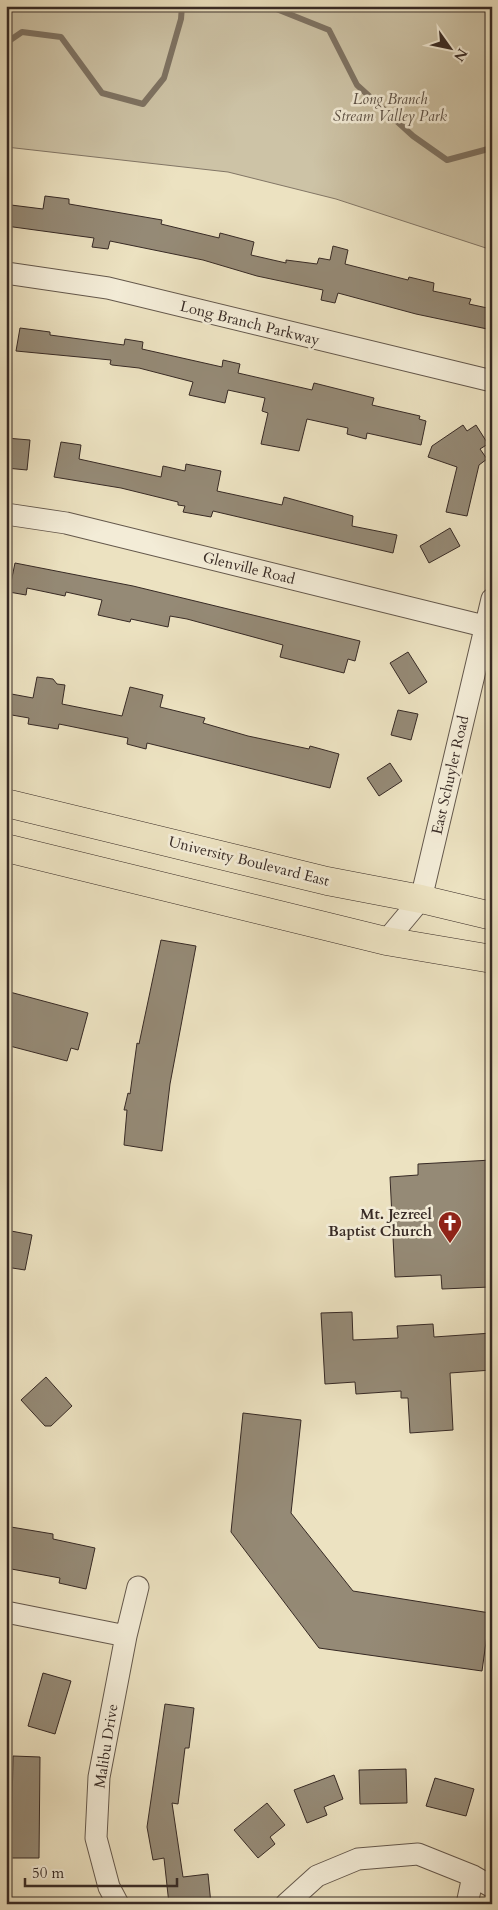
<svg xmlns="http://www.w3.org/2000/svg" width="498" height="1910" font-family="Cardo,serif">
	<style>
		.green { fill: #cdc3a6; stroke: #827666 }
		.lines { fill: none; stroke-linecap: round; stroke-linejoin: round }
		.stream { stroke: #7e7363; stroke-width: 6 }
		.building { fill: #958a76; stroke: #372a25 }
		.street-casing { stroke: #64584c; stroke-width: 23 }
		.primary-casing { stroke: #372a25; stroke-width: 29 }
		.street { stroke: #f3ecd7; stroke-width: 21 }
		.primary { stroke: #ece2c1; stroke-width: 28 }
		.labels { text-anchor: middle; dominant-baseline: central; stroke-width: 5; stroke-linejoin: round; paint-order: stroke }
		.park-label { font-size: 15px; font-style: italic; fill: #5c5045; stroke: #f3ecd7 }
		.street-label { font-size: 15px; fill: #372a25; stroke: #f3ecd7 }
		.poi-label { font-size: 15px; font-weight: bold; fill: #372a25; stroke: #f3ecd7; text-anchor: end }
	</style>
	<rect width="100%" height="100%" fill="#ece2c1"/>
	<filter id="stains"><feTurbulence type="fractalNoise" baseFrequency=".004" numOctaves="4"/><feColorMatrix values="0 0 0 0 .2 0 0 0 0 .09 0 0 0 0 .02 0 0 0 .5 -.17"/></filter>
	<radialGradient id="worn" r=".72"><stop offset=".6" stop-color="#630" stop-opacity="0"/><stop offset="1" stop-color="#630" stop-opacity=".3"/></radialGradient>
	<path class="green" d="M 6,6 L 492,6 L 492,250 L 336,199 L 228,172 L 6,147 Z"/>
	<g class="lines">
		<path class="stream" d="M 269,6 L 329,30 L 357,85 L 413,136 L 447,160 L 492,148
			M 6,43 L 22,32 L 61,37 L 102,93 L 143,104 L 164,78 L 181,19 L 182,6"/>
	</g>
	<path class="building" d="M 45,196 L 69,199 L 69,204 L 162,220 L 161,224 L 219,238 L 220,233 L 254,242 L 251,255 L 286,263 L 286,260 L 317,264 L 319,258 L 330,260 L 333,246 L 348,250 L 345,264 L 408,280 L 409,277 L 434,283 L 433,291 L 471,299 L 469,304 L 492,309 L 492,330 L 416,314 L 338,293 L 335,303 L 321,300 L 323,290 L 257,276 L 203,260 L 110,241 L 108,249 L 92,247 L 94,238 L 6,226 L 6,208 L 11,208 L 11,205 L 43,209 Z
		M 20,328 L 50,332 L 50,335 L 124,345 L 125,339 L 143,342 L 142,349 L 222,367 L 223,360 L 240,364 L 238,373 L 312,390 L 314,383 L 374,398 L 372,405 L 420,416 L 419,419 L 426,421 L 421,445 L 367,433 L 366,439 L 347,434 L 348,428 L 307,419 L 299,451 L 261,444 L 268,413 L 262,411 L 265,398 L 228,390 L 225,403 L 189,395 L 193,382 L 139,368 L 112,365 L 110,364 L 111,360 L 16,351 Z
		M 463,425 L 467,431 L 476,425 L 488,444 L 480,449 L 487,459 L 479,465 L 467,516 L 446,512 L 457,467 L 428,457 L 432,446 Z
		M 6,438 L 30,440 L 27,470 L 6,468 Z
		M 61,442 L 81,445 L 79,459 L 161,477 L 163,466 L 185,471 L 186,464 L 221,471 L 217,491 L 282,505 L 284,497 L 353,516 L 352,526 L 397,535 L 393,553 L 213,511 L 211,517 L 183,512 L 185,506 L 178,505 L 178,502 L 121,488 L 54,477 Z
		M 450,528 L 460,546 L 429,563 L 420,546 Z
		M 15,563 L 133,586 L 360,641 L 355,661 L 348,659 L 344,673 L 280,657 L 283,645 L 187,619 L 170,616 L 168,627 L 131,619 L 130,622 L 98,615 L 102,600 L 66,592 L 65,596 L 27,588 L 26,595 L 9,592 Z
		M 408,652 L 427,682 L 409,694 L 390,663 Z
		M 37,677 L 53,679 L 57,684 L 65,685 L 62,704 L 122,716 L 130,687 L 163,695 L 160,707 L 205,718 L 203,723 L 248,736 L 309,749 L 310,746 L 339,754 L 330,788 L 147,743 L 146,749 L 127,744 L 128,738 L 59,724 L 58,729 L 28,724 L 29,718 L 6,714 L 6,693 L 33,698 Z
		M 398,710 L 418,714 L 411,740 L 391,735 Z
		M 390,763 L 402,781 L 379,796 L 367,778 Z
		M 161,940 L 196,946 L 170,1084 L 162,1151 L 124,1145 L 127,1110 L 124,1110 L 128,1093 L 130,1094 L 137,1043 L 139,1044 Z
		M 6,991 L 88,1013 L 78,1050 L 71,1048 L 67,1061 L 6,1045 Z
		M 492,1160 L 490,1287 L 442,1289 L 441,1275 L 395,1277 L 390,1177 L 418,1175 L 418,1164 Z
		M 6,1230 L 32,1235 L 25,1270 L 6,1267 Z
		M 352,1312 L 353,1340 L 398,1338 L 397,1326 L 433,1324 L 434,1337 L 492,1333 L 492,1370 L 450,1373 L 453,1430 L 410,1433 L 408,1398 L 401,1398 L 401,1391 L 356,1394 L 355,1382 L 325,1384 L 321,1313 Z
		M 46,1377 L 72,1406 L 51,1426 L 45,1426 L 21,1400 Z
		M 243,1413 L 301,1420 L 291,1513 L 353,1591 L 490,1613 L 482,1671 L 319,1648 L 231,1532 Z
		M 11,1527 L 53,1534 L 53,1539 L 95,1548 L 86,1589 L 59,1583 L 60,1578 L 6,1568 Z
		M 43,1673 L 71,1681 L 55,1734 L 28,1726 Z
		M 165,1704 L 194,1708 L 189,1748 L 185,1748 L 178,1804 L 172,1803 L 183,1877 L 208,1874 L 211,1904 L 169,1904 L 164,1858 L 153,1860 L 147,1827 Z
		M 13,1756 L 40,1757 L 39,1858 L 11,1858 Z
		M 406,1769 L 407,1803 L 360,1804 L 359,1770 Z
		M 334,1775 L 343,1799 L 324,1807 L 327,1815 L 307,1823 L 294,1790 Z
		M 435,1778 L 474,1789 L 466,1816 L 426,1806 Z
		M 267,1803 L 285,1825 L 270,1837 L 275,1844 L 258,1858 L 234,1830 Z"/>
	<g class="lines">
		<g class="street-casing">
			<path id="street" d="M 6,273 L 108,288 L 492,381
				M 6,514 L 66,523 L 492,628
				M 386,941 L 421,899 L 492,599
				M 6,1612 L 126,1636
				M 118,1904 L 109,1887 L 96,1838 L 99,1777 L 126,1636 L 138,1587
				M 286,1904 L 317,1876 L 358,1859 L 418,1854 L 473,1876 L 492,1887
				M 467,1904 L 473,1876"/>
		</g>
		<g class="primary-casing">
			<path id="primary" d="M 6,803 L 327,881 L 421,899 L 492,916
				M 6,848 L 386,941 L 492,959"/>
		</g>
		<use href="#street" class="street"/>
		<use href="#primary" class="primary"/>
	</g>
	<defs>
		<g id="church-pin" transform="scale(1.25)"><path d="M0 17L-7.5 6A9.5 9.5 0 1 1 7.5 6Z" fill="#8f2418" stroke="#f3ecd7"/><path d="M-1.2-6h2.4v3.5h3.3v2.4h-3.3V6h-2.4V-.1h-3.3v-2.4h3.3Z" fill="#fff"/></g>
	</defs>
	<g fill-rule="evenodd">
		<use href="#church-pin" x="450" y="1223"/>
	</g>
	<g class="labels">
		<g class="park-label">
			<text x="390" y="99">Long Branch<tspan x="390" dy="17">Stream Valley Park</tspan></text>
		</g>
		<g class="street-label">
			<text transform="translate(250 323) rotate(14)">Long Branch Parkway</text>
			<text transform="translate(249 568) rotate(14)">Glenville Road</text>
			<text transform="translate(450 775) rotate(-77)">East Schuyler Road</text>
			<text transform="translate(249 861) rotate(14)">University Boulevard East</text>
			<text transform="translate(106 1746) rotate(-81)">Malibu Drive</text>
		</g>
		<g class="poi-label">
			<text x="432" y="1214">Mt. Jezreel<tspan x="432" dy="17">Baptist Church</tspan></text>
		</g>
	</g>
	<rect width="498" height="1910" fill="none" stroke="#ece2c1" stroke-width="25"/>
	<rect x="8" y="8" width="483" height="1895" fill="none" stroke="#372a25" stroke-width="2.5"/>
	<rect x="12" y="12" width="473" height="1885" fill="none" stroke="#372a25"/>
	<g transform="translate(450 48) rotate(123)" stroke="#f3ecd7" stroke-width="4" paint-order="stroke">
	<path d="M0-4L9 19L0 12L-9 19Z" fill="#372a25"/>
	<text y="-8" font-size="14" font-weight="bold" text-anchor="middle" fill="#372a25">N</text>
	</g>
	<path d="M25 1878v8h152v-8" fill="none" stroke="#372a25" stroke-width="2.5"/>
	<text x="32" y="1878" font-size="15" fill="#372a25" stroke="#f3ecd7" stroke-width="4" paint-order="stroke">50 m</text>
	<rect width="100%" height="100%" filter="url(#stains)"/>
	<rect width="100%" height="100%" fill="url(#worn)"/>
</svg>
